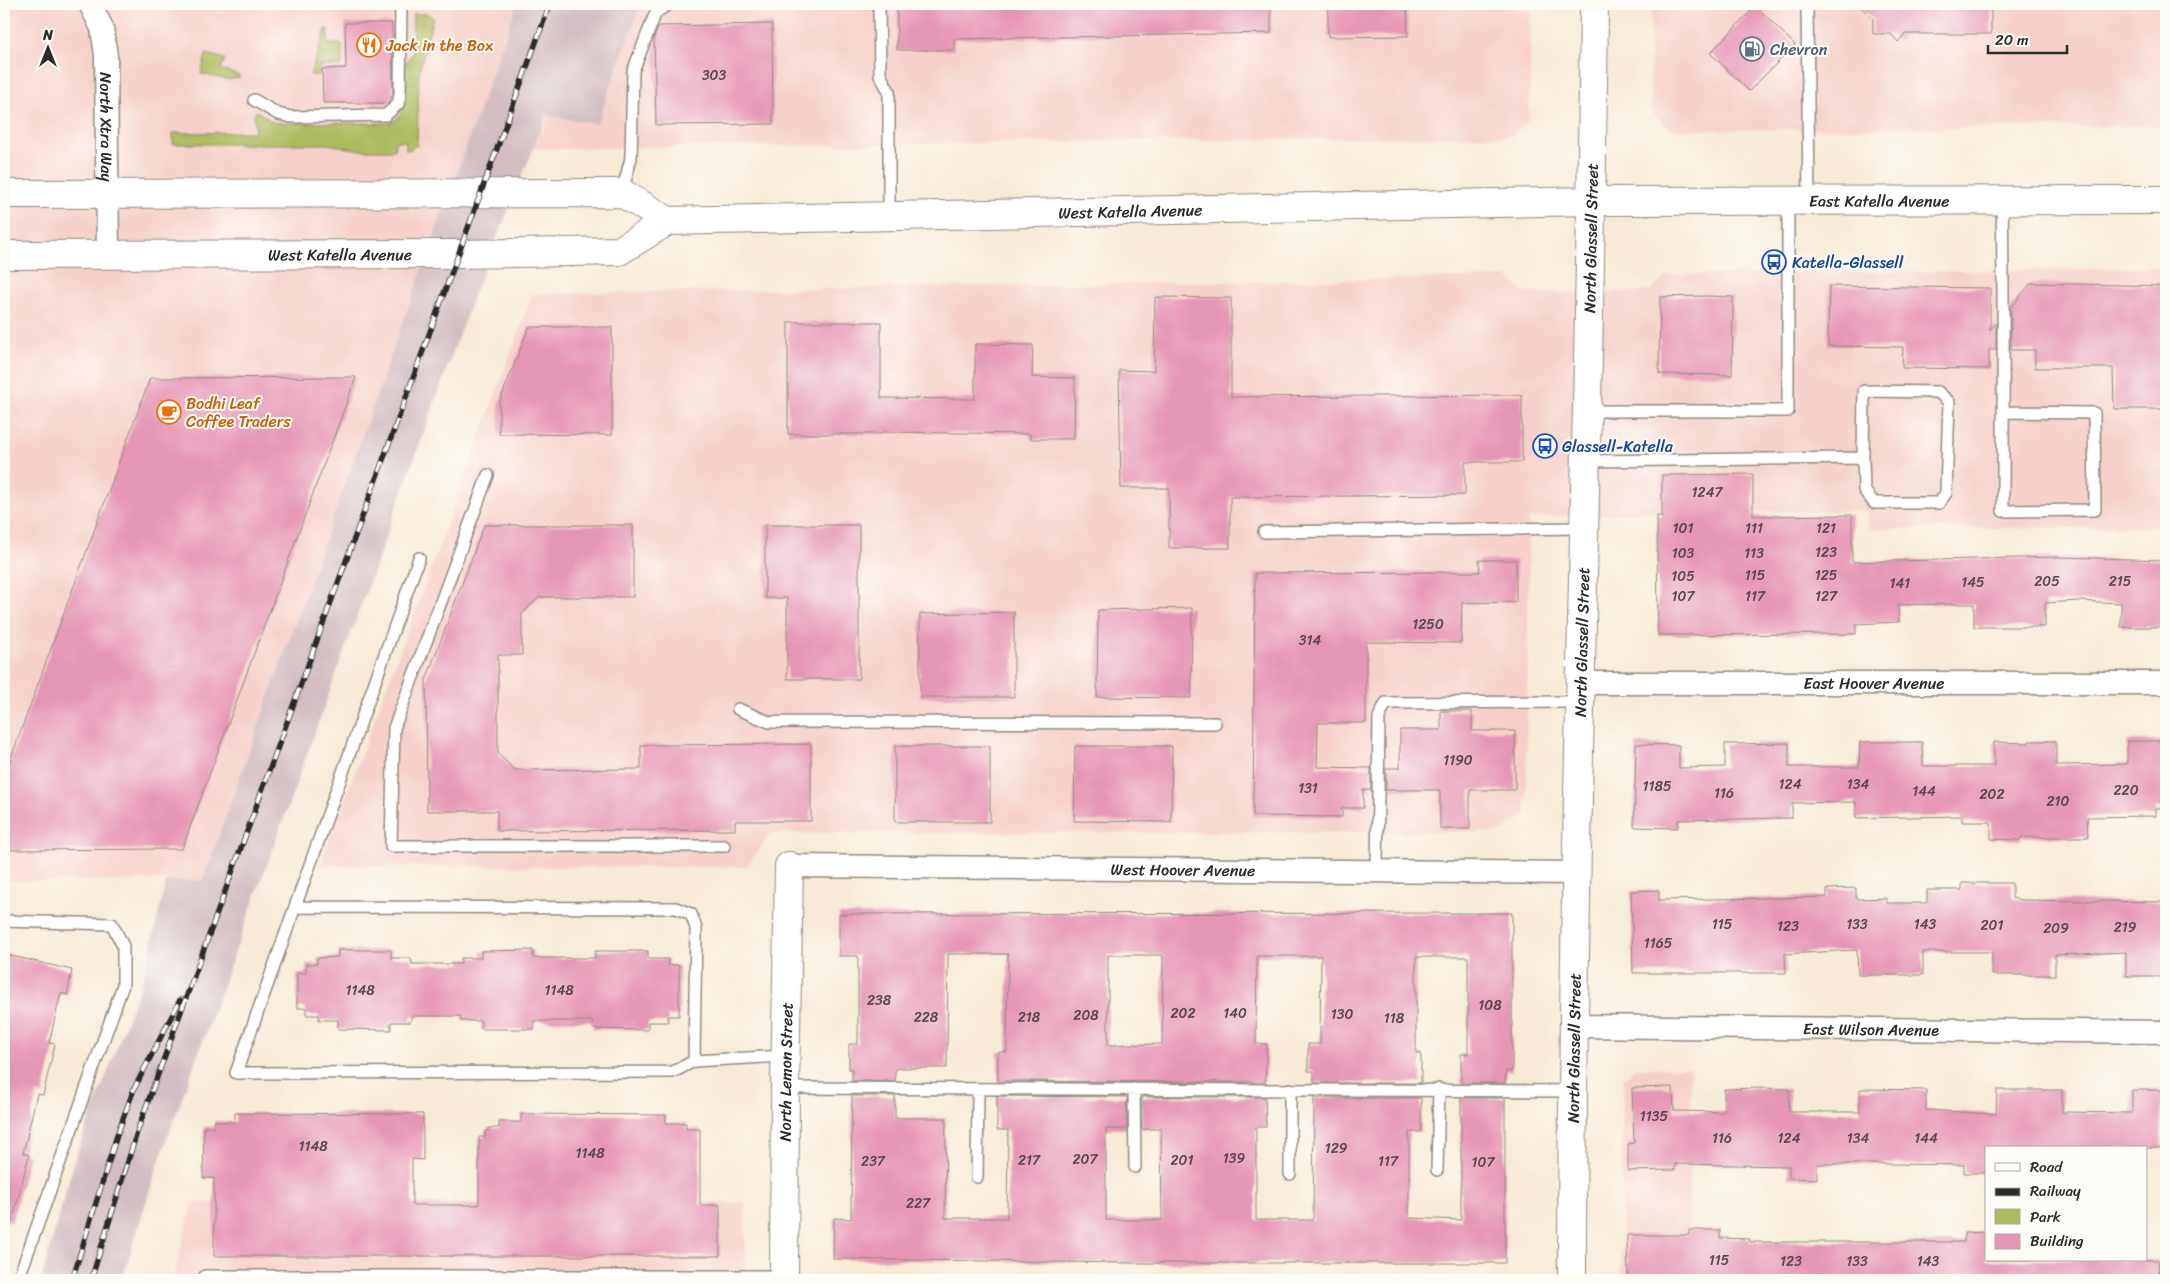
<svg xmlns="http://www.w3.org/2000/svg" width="2170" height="1284" font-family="Sriracha,sans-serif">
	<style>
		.built { fill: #f7d0cb }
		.industrial { fill: #d2bec2 }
		.green { fill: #adbb5e; stroke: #6c7344 }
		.building { fill: #e696b5; fill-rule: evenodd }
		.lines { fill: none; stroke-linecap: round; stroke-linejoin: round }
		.lane-casing { stroke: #918a81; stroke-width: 14 }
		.street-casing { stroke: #918a81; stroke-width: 25 }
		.secondary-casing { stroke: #918a81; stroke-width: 30 }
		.primary-casing { stroke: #918a81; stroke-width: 30 }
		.lane { stroke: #fff; stroke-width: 11 }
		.street { stroke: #fff; stroke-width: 22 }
		.secondary { stroke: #fff; stroke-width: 28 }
		.primary { stroke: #fff; stroke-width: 28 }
		.rail-casing { stroke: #2b2b2b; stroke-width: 5.5 }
		.rail { stroke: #fdfcf7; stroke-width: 4; stroke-dasharray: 11; stroke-linecap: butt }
		.labels { text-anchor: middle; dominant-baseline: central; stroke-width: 4; stroke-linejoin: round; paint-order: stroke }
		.number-label { font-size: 14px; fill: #5a464e }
		.food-label { font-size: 16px; fill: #c56008; stroke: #fdfcf7; text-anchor: start }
		.service-label { font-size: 16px; fill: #4e5e75; stroke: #fdfcf7; text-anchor: start }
		.street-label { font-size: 16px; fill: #2b2b2b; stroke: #fdfcf7 }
		.transit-label { font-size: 16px; fill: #164399; stroke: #fdfcf7; text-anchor: start }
	</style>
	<rect width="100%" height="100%" fill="#fdfcf7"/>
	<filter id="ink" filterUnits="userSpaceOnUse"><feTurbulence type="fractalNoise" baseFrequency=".02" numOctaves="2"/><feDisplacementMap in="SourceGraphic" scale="10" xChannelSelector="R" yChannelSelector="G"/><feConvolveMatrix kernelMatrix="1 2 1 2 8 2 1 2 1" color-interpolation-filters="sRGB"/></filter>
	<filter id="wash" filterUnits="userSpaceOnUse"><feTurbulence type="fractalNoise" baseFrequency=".0096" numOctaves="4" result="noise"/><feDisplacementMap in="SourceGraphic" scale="20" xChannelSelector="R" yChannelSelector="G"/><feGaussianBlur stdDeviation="1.12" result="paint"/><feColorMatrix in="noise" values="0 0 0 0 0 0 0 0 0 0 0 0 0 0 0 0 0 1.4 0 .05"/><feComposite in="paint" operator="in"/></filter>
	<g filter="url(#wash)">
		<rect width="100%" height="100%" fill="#f7ead7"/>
		<path class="built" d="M 4,4 L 517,4 L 203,880 L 4,881 Z
			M 641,4 L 1531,4 L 1529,120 L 1512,136 L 534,149 L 548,115 L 597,124 Z
			M 1651,4 L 2166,4 L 2166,126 L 1671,130 L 1650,111 Z
			M 2166,268 L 2166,527 L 1868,529 L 1868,511 L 1645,512 L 1529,518 L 1526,814 L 1501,832 L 771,833 L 746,867 L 320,866 L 533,294 L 1508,277 L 1524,293 L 1651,291 L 1667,275 Z
			M 1635,1068 L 1691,1068 L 1688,1280 L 1621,1280 L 1623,1079 Z
			M 192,1203 L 745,1203 L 746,1280 L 173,1280 Z"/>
		<path class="industrial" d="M 517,4 L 641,4 L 597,124 L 547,115 L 474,294 L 157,1167 L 122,1280 L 41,1280 L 76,1155 L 144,976 L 166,881 L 203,880 Z"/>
		<path class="green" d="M 413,14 L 429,14 L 433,18 L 419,72 L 417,146 L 413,146 L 412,149 L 406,150 L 406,141 L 395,141 L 395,150 L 361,150 L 327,144 L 173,144 L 173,133 L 255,132 L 254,114 L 257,111 L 273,122 L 282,123 L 391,123 C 415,109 398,82 405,63 C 406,60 411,56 413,53 Z
			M 326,29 L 328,29 L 328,44 L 342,44 L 342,66 L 319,66 L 319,75 L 310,75 Z
			M 206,54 L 225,59 L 221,69 L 239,76 L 239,78 L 229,80 L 201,74 Z"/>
		<g id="blocks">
			<path class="building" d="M 897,4 L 1271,4 L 1271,33 L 954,39 L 954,50 L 897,50 Z
				M 1328,4 L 1407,4 L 1408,36 L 1328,37 Z
				M 1858,4 L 1991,4 L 1991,34 L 1905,34 L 1898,42 L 1891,34 L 1873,34 L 1873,19 Z
				M 1756,6 L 1795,45 L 1749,91 L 1710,53 Z
				M 345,23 L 392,23 L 393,94 L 388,103 L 323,103 L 322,69 L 346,68 Z
				M 772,24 L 773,124 L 656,125 L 654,37 L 659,26 Z
				M 2031,283 L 2166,286 L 2166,409 L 2114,409 L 2113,368 L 2035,368 L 2035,350 L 2011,350 L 2011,307 Z
				M 1829,286 L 1990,288 L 1990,330 L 1996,323 L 1996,350 L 1989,350 L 1989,369 L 1902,368 L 1903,347 L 1828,346 Z
				M 1706,296 L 1733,297 L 1732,375 L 1659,374 L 1660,297 Z
				M 1155,297 L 1231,298 L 1231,397 L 1522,395 L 1522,462 L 1465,462 L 1465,495 L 1230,497 L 1230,548 L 1169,548 L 1169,488 L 1121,488 L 1119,370 L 1154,371 Z
				M 788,322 L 881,322 L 881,398 L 975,399 L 975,344 L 1033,345 L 1032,377 L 1075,378 L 1074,439 L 1030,439 L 1030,434 L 881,432 L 881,434 L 788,434 Z
				M 529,327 L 612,327 L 612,435 L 499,434 L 499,403 Z
				M 356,377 L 182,849 L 4,850 L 4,777 L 150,378 Z
				M 1753,474 L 1753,516 L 1852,515 L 1852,562 L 2058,557 L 2166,560 L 2166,627 L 2121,627 L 2121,603 L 2078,601 L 2045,603 L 2045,627 L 1974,627 L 1974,604 L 1940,604 L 1898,605 L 1899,622 L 1856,624 L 1856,634 L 1658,635 L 1657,516 L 1662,516 L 1662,475 Z
				M 484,525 L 633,525 L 633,597 L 539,597 L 522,614 L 522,655 L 498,655 L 498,754 L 515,770 L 641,769 L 641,745 L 811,744 L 811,821 L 735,821 L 735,830 L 497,831 L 497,811 L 427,811 L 426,680 Z
				M 765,525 L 859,525 L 859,679 L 787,679 L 787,598 L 765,598 Z
				M 1479,560 L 1516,560 L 1516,602 L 1462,603 L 1461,643 L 1366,642 L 1366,723 L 1318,723 L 1317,767 L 1371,768 L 1371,790 L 1363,790 L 1363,808 L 1342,808 L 1342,817 L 1253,816 L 1255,573 L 1480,572 Z
				M 1192,608 L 1191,698 L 1097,697 L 1098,610 Z
				M 1014,612 L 1014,697 L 920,697 L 920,614 Z
				M 1441,711 L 1472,711 L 1472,731 L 1515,731 L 1515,790 L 1470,790 L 1470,829 L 1440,829 L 1440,790 L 1386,790 L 1386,768 L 1400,768 L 1400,730 L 1441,730 Z
				M 2029,741 L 2056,741 L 2056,765 L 2127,764 L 2127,741 L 2166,741 L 2166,808 L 2156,808 L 2156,816 L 2087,817 L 2088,837 L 2021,837 L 2021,840 L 1991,839 L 1991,822 L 1962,822 L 1962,816 L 1856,818 L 1856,802 L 1792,803 L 1792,818 L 1678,820 L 1678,828 L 1634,827 L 1636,744 L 1679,745 L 1679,768 L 1725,767 L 1725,744 L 1789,743 L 1789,767 L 1859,767 L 1860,742 L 1922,742 L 1923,766 L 1994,766 L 1994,742 L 2029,743 Z
				M 895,746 L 990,746 L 990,822 L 895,822 Z
				M 1075,746 L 1172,746 L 1171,822 L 1074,821 Z
				M 1962,883 L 2012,883 L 2012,898 L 2022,900 L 2166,902 L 2166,976 L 2126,976 L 2126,952 L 2055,955 L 2055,975 L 1992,975 L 1992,952 L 1923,952 L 1923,975 L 1858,975 L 1857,950 L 1785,954 L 1786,973 L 1633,973 L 1631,891 L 1659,890 L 1659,900 L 1827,897 L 1827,889 L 1856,888 L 1856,899 L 1886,898 L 1886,903 L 1927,903 L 1927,890 L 1962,890 Z
				M 1512,913 L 1512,1071 L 1506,1071 L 1505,1083 L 1461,1083 L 1461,1054 L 1468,1054 L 1468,957 L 1416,957 L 1416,1053 L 1421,1053 L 1421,1083 L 1314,1083 L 1314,1071 L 1308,1071 L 1308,1044 L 1320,1044 L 1321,956 L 1257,956 L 1256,1044 L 1267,1044 L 1265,1082 L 998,1081 L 998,1052 L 1007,1052 L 1008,954 L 948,954 L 947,1068 L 899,1068 L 895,1070 L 895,1081 L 852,1081 L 852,1069 L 849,1069 L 849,1044 L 858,1044 L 858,956 L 839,956 L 839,914 ZM 1108,955 L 1163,955 L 1162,1044 L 1108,1045 Z
				M 338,950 L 391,950 L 391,958 L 411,958 L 412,964 L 461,964 L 461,958 L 481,958 L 481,951 L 533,950 L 533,958 L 595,958 L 595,951 L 648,951 L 648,959 L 668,959 L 668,965 L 679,965 L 679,1016 L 668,1016 L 668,1022 L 648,1022 L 648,1030 L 593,1029 L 593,1021 L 534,1021 L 534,1029 L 481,1029 L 481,1021 L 461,1021 L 461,1016 L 411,1016 L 411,1022 L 391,1022 L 391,1030 L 338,1029 L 338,1020 L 319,1020 L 319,1015 L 306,1015 L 306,1008 L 297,1008 L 297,973 L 306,973 L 306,964 L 317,964 L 317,958 L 338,957 Z
				M 4,954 L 72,970 L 67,995 L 61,993 L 49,1043 L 55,1044 L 43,1095 L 37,1094 L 23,1153 L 29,1155 L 12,1222 L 4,1221 Z
				M 1673,1087 L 1674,1111 L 1724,1112 L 1724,1089 L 1762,1088 L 1789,1089 L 1789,1112 L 1860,1112 L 1860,1089 L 1926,1090 L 1926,1110 L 1996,1114 L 1997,1090 L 2062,1090 L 2062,1112 L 2132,1113 L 2132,1090 L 2162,1090 L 2161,1148 L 1986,1148 L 1986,1173 L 1964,1173 L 1964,1165 L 1888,1164 L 1817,1164 L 1817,1179 L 1789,1178 L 1789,1166 L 1675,1164 L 1675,1170 L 1628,1171 L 1628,1144 L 1634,1143 L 1632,1088 Z
				M 852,1096 L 895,1096 L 895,1118 L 946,1118 L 945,1218 L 1007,1218 L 1008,1130 L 997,1130 L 997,1096 L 1127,1097 L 1127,1129 L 1106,1129 L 1106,1220 L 1162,1220 L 1161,1129 L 1142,1129 L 1142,1097 L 1265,1097 L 1266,1127 L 1256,1127 L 1256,1220 L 1313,1220 L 1314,1098 L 1421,1098 L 1421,1132 L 1409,1132 L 1409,1218 L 1461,1220 L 1461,1098 L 1505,1098 L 1505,1263 L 1132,1263 L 833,1259 L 834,1218 L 851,1219 Z
				M 235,1113 L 423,1114 L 423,1160 L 412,1159 L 412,1205 L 479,1205 L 479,1137 L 485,1137 L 485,1131 L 488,1131 L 488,1128 L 499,1128 L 499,1122 L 521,1122 L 521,1114 L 666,1115 L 666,1123 L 686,1123 L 686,1129 L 700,1129 L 700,1205 L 720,1205 L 720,1256 L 214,1256 L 214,1178 L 203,1178 L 204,1127 L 214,1127 L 214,1121 L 235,1122 Z
				M 1689,1230 L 1720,1230 L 1720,1238 L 1750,1239 L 1750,1242 L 1964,1242 L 1964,1233 L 1986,1232 L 1986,1260 L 2158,1260 L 2159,1280 L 1628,1280 L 1627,1235 L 1689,1235 Z"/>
		</g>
	</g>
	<g filter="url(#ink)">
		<use href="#blocks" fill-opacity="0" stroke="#918a81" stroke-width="1"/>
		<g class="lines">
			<g class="lane-casing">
				<path id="lane" d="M 879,4 L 880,75 L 889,91 L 889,216
					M 1807,4 L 1809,201
					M 254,100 L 278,114 L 291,117 L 386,115 L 398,104 L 400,95 L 401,4
					M 622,193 L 631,158 L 633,71 L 656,12 L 669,4
					M 2002,200 C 2004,304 2003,408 2003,511 L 2095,510 L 2094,413 L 2003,412
					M 1587,411 L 1788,411 L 1788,201
					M 1586,461 L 1863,458 L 1864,391 L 1938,392 L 1949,402 L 1946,493 L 1939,503 L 1874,503 L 1864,490 L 1863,458
					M 488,475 L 394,728 L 391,846 L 724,846
					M 1264,532 L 1583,528
					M 419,558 L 236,1073 L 673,1072 L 694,1061 L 785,1056
					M 738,709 L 769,722 L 1215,723
					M 1377,870 L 1379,717 L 1386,703 L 1580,702
					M 295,907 L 676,908 L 691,914 L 696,928 L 694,1061
					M 4,921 L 112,924 L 123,946 L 123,985 L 18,1280
					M 785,1088 L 1573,1091
					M 1134,1089 L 1135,1167
					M 1437,1170 L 1439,1089
					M 1290,1174 L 1290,1089
					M 977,1177 L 978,1089
					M 205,1276 L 784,1276"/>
			</g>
			<g class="street-casing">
				<g id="street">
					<path id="s1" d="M 90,4 L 102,28 L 106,56 L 108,255"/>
					<path id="s2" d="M 1580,683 L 2166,683"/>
					<path id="s3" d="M 789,866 L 1577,873"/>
					<path id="s4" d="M 1575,1026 L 2166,1032"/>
				</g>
			</g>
			<g class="secondary-casing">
				<g id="secondary">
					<path id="s5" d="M 784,1280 L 785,1088 L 789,866"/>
					<path id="s6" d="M 1572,1280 C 1572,855 1590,429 1594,4"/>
				</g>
			</g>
			<g class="primary-casing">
				<g id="primary">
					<path d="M 4,194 L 622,193 L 668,221"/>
					<path id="s7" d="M 4,255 L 459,254 L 619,251 L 668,221 L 1592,201 L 2166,200"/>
				</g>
			</g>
			<use href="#lane" class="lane"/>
			<use href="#street" class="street"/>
			<use href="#secondary" class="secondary"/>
			<use href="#primary" class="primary"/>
			<g class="rail-casing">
				<path id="rail" d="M 72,1280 L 118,1132 L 134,1089 L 180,1000
					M 91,1280 L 138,1129 L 550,4"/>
			</g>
			<use href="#rail" class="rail"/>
		</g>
	</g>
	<defs>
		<g id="restaurant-ring" transform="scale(1.25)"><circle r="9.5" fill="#fdfcf7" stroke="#e8710a" stroke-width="1.5"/><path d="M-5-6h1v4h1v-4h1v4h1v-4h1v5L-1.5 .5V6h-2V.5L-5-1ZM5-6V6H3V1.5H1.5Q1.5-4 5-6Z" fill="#e8710a"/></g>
		<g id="fuel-ring" transform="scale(1.25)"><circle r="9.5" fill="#fdfcf7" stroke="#5c6f8a" stroke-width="1.5"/><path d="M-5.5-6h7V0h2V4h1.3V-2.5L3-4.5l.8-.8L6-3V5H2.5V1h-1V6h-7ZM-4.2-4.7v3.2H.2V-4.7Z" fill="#5c6f8a"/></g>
		<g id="bus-ring" transform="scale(1.25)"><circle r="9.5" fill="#fdfcf7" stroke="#1a4fb4" stroke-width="1.5"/><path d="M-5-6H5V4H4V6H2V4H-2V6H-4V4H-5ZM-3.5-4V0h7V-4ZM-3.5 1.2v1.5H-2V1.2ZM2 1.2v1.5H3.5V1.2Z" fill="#1a4fb4"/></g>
		<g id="cafe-ring" transform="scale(1.25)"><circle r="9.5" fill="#fdfcf7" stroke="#e8710a" stroke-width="1.5"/><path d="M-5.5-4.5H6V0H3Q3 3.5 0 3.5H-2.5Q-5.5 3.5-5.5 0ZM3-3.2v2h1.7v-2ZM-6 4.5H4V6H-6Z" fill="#e8710a"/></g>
	</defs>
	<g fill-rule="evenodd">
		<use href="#restaurant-ring" x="369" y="45"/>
		<use href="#fuel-ring" x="1752" y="49"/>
		<use href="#bus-ring" x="1774" y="262"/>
		<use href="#cafe-ring" x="169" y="412"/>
		<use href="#bus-ring" x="1545" y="446"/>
	</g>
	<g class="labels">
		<g class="number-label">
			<text x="714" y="75">303</text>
			<text x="1707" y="492">1247</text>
			<text x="1683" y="528">101</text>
			<text x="1754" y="528">111</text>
			<text x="1826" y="528">121</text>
			<text x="1826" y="552">123</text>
			<text x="1683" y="553">103</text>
			<text x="1754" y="553">113</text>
			<text x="1755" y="575">115</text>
			<text x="1826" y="575">125</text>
			<text x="1683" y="576">105</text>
			<text x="2047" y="581">205</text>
			<text x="2120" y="581">215</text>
			<text x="1973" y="582">145</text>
			<text x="1900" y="583">141</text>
			<text x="1683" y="596">107</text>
			<text x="1755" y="596">117</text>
			<text x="1826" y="596">127</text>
			<text x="1428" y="624">1250</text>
			<text x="1310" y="640">314</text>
			<text x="1458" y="760">1190</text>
			<text x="1790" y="784">124</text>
			<text x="1858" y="784">134</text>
			<text x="1657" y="786">1185</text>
			<text x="1308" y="788">131</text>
			<text x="2126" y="790">220</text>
			<text x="1924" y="791">144</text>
			<text x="1724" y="793">116</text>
			<text x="1992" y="794">202</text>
			<text x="2058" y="801">210</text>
			<text x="1722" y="924">115</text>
			<text x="1857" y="924">133</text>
			<text x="1925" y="924">143</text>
			<text x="1992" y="925">201</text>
			<text x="1788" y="926">123</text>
			<text x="2125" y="927">219</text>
			<text x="2056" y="928">209</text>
			<text x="1658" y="943">1165</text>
			<text x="360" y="990">1148</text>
			<text x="559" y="990">1148</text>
			<text x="879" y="1000">238</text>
			<text x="1490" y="1005">108</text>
			<text x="1183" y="1013">202</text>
			<text x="1235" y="1013">140</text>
			<text x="1342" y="1014">130</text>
			<text x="1086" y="1015">208</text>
			<text x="926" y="1017">228</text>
			<text x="1029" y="1017">218</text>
			<text x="1394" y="1018">118</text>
			<text x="1654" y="1116">1135</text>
			<text x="1722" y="1138">116</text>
			<text x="1789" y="1138">124</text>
			<text x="1858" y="1138">134</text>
			<text x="1926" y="1138">144</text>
			<text x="313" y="1146">1148</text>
			<text x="1336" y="1148">129</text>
			<text x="590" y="1153">1148</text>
			<text x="1234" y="1158">139</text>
			<text x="1085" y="1159">207</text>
			<text x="1029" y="1160">217</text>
			<text x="1182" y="1160">201</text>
			<text x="873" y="1161">237</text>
			<text x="1388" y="1161">117</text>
			<text x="1483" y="1162">107</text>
			<text x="918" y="1203">227</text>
			<text x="1719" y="1260">115</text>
			<text x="1791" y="1261">123</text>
			<text x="1857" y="1261">133</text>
			<text x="1928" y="1261">143</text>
		</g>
		<g class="food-label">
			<text x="386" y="45">Jack in the Box</text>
			<text x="186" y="403">Bodhi Leaf<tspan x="186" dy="18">Coffee Traders</tspan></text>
		</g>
		<g class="service-label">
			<text x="1770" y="49">Chevron</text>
		</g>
		<g class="street-label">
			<text stroke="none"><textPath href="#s1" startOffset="126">North Xtra Way</textPath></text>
			<text stroke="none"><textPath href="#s7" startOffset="1884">East Katella Avenue</textPath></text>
			<text stroke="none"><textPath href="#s7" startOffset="1135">West Katella Avenue</textPath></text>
			<text stroke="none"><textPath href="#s6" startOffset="1042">North Glassell Street</textPath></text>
			<text stroke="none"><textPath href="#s7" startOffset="336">West Katella Avenue</textPath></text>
			<text stroke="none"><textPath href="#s6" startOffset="638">North Glassell Street</textPath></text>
			<text stroke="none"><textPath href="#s2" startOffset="294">East Hoover Avenue</textPath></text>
			<text stroke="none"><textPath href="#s3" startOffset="394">West Hoover Avenue</textPath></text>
			<text stroke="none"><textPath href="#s4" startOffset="296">East Wilson Avenue</textPath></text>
			<text stroke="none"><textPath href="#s6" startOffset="232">North Glassell Street</textPath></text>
			<text stroke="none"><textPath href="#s5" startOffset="208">North Lemon Street</textPath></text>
		</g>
		<g class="transit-label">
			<text x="1792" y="262">Katella-Glassell</text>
			<text x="1562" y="446">Glassell-Katella</text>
		</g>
	</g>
	<rect width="2170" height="1284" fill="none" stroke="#fdfcf7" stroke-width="20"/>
	<rect x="1985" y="1146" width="162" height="115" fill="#fdfcf7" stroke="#a9a8a5"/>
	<rect x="1995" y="1163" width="25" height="8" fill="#ffffff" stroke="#a9a8a5"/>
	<text x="2030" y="1172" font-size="15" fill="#2b2b2b">Road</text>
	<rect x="1995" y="1188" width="25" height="8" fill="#2b2b2b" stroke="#a9a8a5"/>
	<text x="2030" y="1196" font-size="15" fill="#2b2b2b">Railway</text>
	<rect x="1995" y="1209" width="25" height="15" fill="#adbb5e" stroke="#a9a8a5"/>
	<text x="2030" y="1222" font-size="15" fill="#2b2b2b">Park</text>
	<rect x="1995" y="1234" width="25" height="15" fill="#e696b5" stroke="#a9a8a5"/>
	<text x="2030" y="1246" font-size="15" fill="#2b2b2b">Building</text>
	<g transform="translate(48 48)" stroke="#fdfcf7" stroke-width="4" paint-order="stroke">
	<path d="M0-4L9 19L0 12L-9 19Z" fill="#2b2b2b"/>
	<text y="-8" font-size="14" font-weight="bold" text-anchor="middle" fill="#2b2b2b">N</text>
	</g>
	<path d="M1988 45v8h79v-8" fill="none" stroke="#2b2b2b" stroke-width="2.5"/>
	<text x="1995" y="45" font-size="15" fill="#2b2b2b" stroke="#fdfcf7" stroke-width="4" paint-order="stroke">20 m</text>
</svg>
